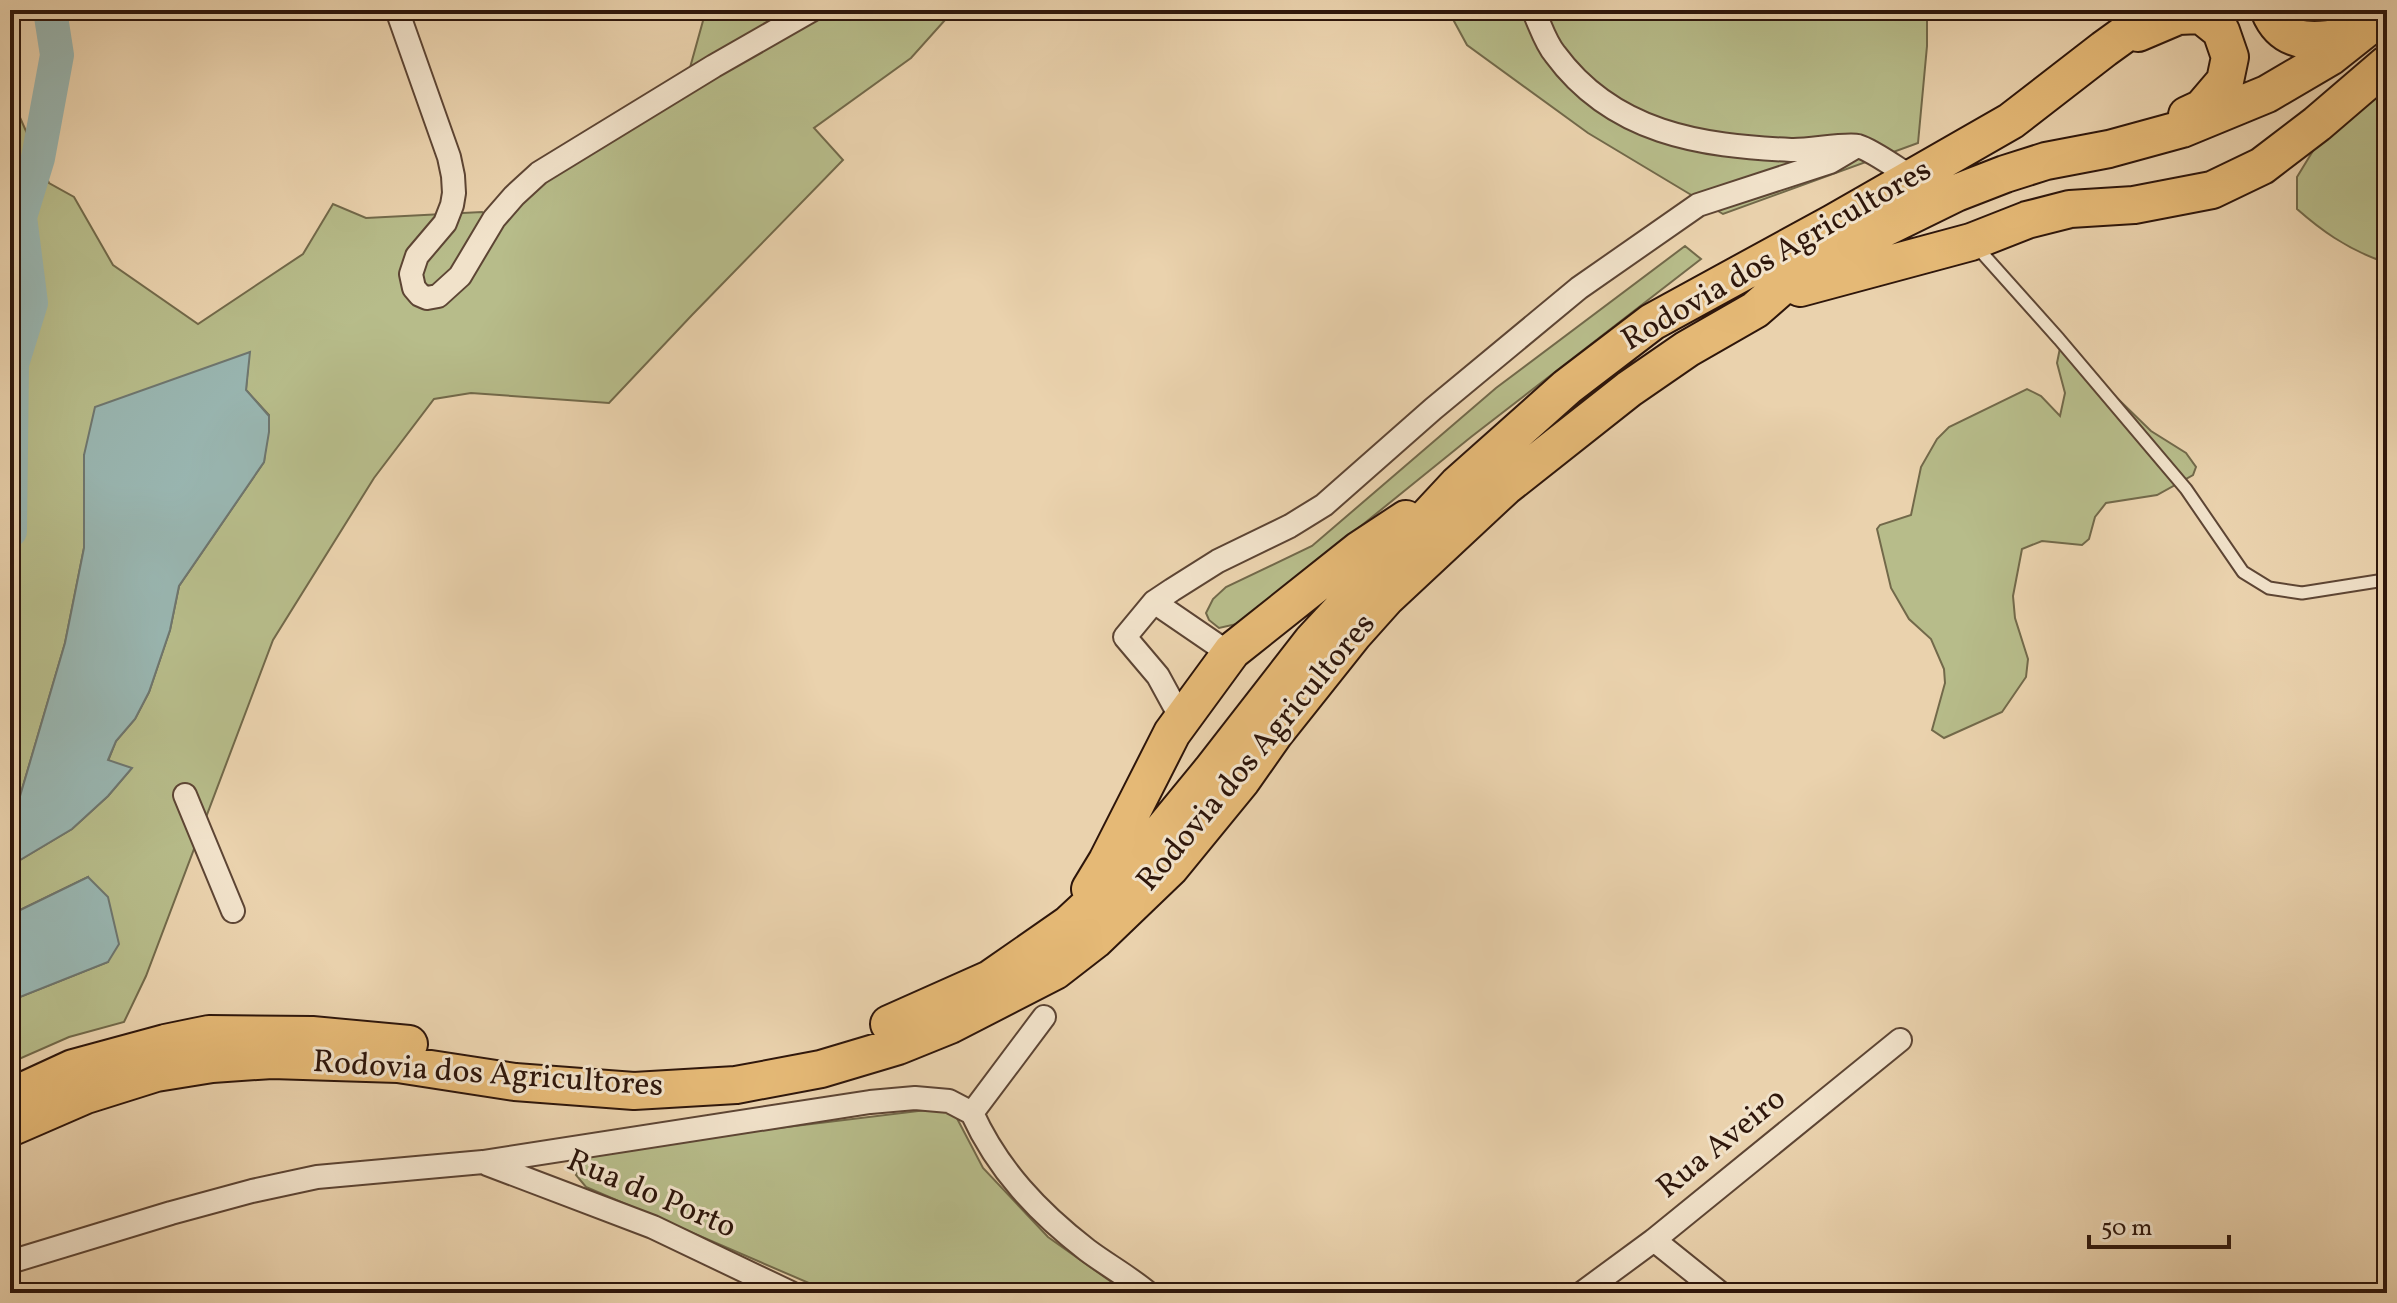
<svg xmlns="http://www.w3.org/2000/svg" width="2397" height="1303" font-family="Vollkorn,serif">
	<style>
		.green { fill: #b7bc8a; stroke: #72694a; stroke-width: 2 }
		.water { fill: #99b6b1; stroke: #6e766f; stroke-width: 2 }
		.lines { fill: none; stroke-linecap: round; stroke-linejoin: round }
		.river { stroke: #99b6b1; stroke-width: 34 }
		.lane-casing { stroke: #5d4534; stroke-width: 15 }
		.street-casing { stroke: #5d4534; stroke-width: 26 }
		.primary-casing { stroke: #2e160b; stroke-width: 40 }
		.lane { stroke: #f1e2ca; stroke-width: 11 }
		.street { stroke: #f1e2ca; stroke-width: 22 }
		.primary { stroke: #e5b976; stroke-width: 36 }
		.labels { text-anchor: middle; dominant-baseline: central; stroke-width: 6; stroke-linejoin: round; paint-order: stroke }
		.street-label { font-size: 32px; fill: #2e160b; stroke: #f1e2ca }
	</style>
	<rect width="100%" height="100%" fill="#ead2ad"/>
	<filter id="stains"><feTurbulence type="fractalNoise" baseFrequency=".0025" numOctaves="4"/><feColorMatrix values="0 0 0 0 .2 0 0 0 0 .09 0 0 0 0 .02 0 0 0 .5 -.17"/></filter>
	<radialGradient id="worn" r=".72"><stop offset=".6" stop-color="#630" stop-opacity="0"/><stop offset="1" stop-color="#630" stop-opacity=".3"/></radialGradient>
	<path class="green" d="M 706,10 L 954,10 L 911,58 L 814,128 L 843,160 L 692,315 L 609,403 L 471,393 L 434,399 L 374,478 L 273,640 L 146,976 L 124,1022 L 69,1037 L 10,1063 L 10,997 L 15,999 L 108,962 L 88,877 L 10,915 L 10,866 L 72,829 L 108,796 L 131,769 L 108,761 L 116,741 L 135,719 L 149,692 L 170,630 L 179,586 L 264,462 L 269,415 L 246,390 L 249,353 L 84,455 L 84,548 L 65,643 L 18,803 L 10,812 L 10,95 L 49,183 L 74,197 L 113,265 L 198,324 L 303,254 L 333,204 L 366,218 L 482,212 L 494,219 L 514,196 L 686,82 Z
		M 1450,10 L 1927,10 L 1927,46 L 1918,143 L 1723,214 L 1588,133 L 1467,45 L 1449,12 Z
		M 2387,83 L 2387,253 L 2376,259 C 2345,247 2322,231 2297,209 L 2297,177 L 2349,92 Z
		M 1685,246 L 1701,259 L 1471,437 L 1241,623 L 1219,628 L 1209,620 L 1206,613 L 1213,599 L 1226,587 L 1312,546 L 1496,388 Z
		M 2060,348 L 2078,360 L 2151,431 L 2186,453 L 2196,467 L 2193,475 L 2157,495 L 2106,503 L 2095,517 L 2089,539 L 2082,545 L 2042,541 L 2022,549 L 2013,596 L 2015,618 L 2028,659 L 2026,677 L 2002,712 L 1944,738 L 1932,730 L 1945,683 L 1944,669 L 1931,639 L 1909,619 L 1891,588 L 1877,529 L 1880,525 L 1911,515 L 1921,467 L 1937,439 L 1949,427 L 2027,389 L 2041,396 L 2060,416 L 2065,393 L 2057,363 Z
		M 951,1107 L 983,1168 L 1048,1237 L 1127,1293 L 832,1293 L 586,1187 L 576,1175 L 583,1158 L 662,1142 Z"/>
	<path class="water" d="M 250,352 L 246,390 L 269,416 L 269,432 L 264,462 L 179,586 L 170,630 L 149,692 L 135,719 L 116,741 L 108,760 L 132,768 L 108,796 L 72,829 L 10,866 L 10,812 L 18,803 L 65,643 L 84,548 L 84,455 L 95,407 Z
		M 88,877 L 108,897 L 119,944 L 108,962 L 15,999 L 10,997 L 10,915 Z"/>
	<g class="lines">
		<path class="river" d="M 10,531 L 12,364 L 31,303 L 20,217 L 38,158 L 57,55 L 50,10"/>
		<g class="lane-casing">
			<path id="lane" d="M 1975,245 L 2059,339 L 2186,489 L 2243,572 L 2269,588 L 2302,593 L 2378,581"/>
		</g>
		<g class="street-casing">
			<path id="street" d="M 397,10 L 449,157 L 453,176 L 454,193 L 452,205 L 445,223 L 417,256 L 411,274 L 414,288 L 420,295 L 427,298 L 438,296 L 460,276 L 494,219 L 514,196 L 539,173 L 714,66 L 812,10
				M 1533,10 C 1540,24 1545,42 1555,54 C 1613,133 1700,146 1791,150 C 1807,151 1846,143 1858,146 C 1872,150 1898,169 1911,177
				M 1154,602 L 1230,654
				M 1182,720 L 1158,676 L 1125,637 L 1154,602 L 1172,590 L 1218,561 L 1290,526 L 1324,505 L 1433,409 L 1579,288 L 1698,205 L 1830,162 L 1857,146
				M 185,795 L 233,911
				M 972,1113 C 998,1170 1038,1212 1087,1250 C 1107,1265 1129,1277 1148,1293
				M 487,1164 L 653,1227 L 791,1293
				M 1654,1240 L 1720,1293
				M 10,1262 L 171,1213 L 252,1191 L 317,1177 L 483,1162 L 870,1102 L 915,1098 L 949,1101 L 972,1113 L 1044,1017
				M 1582,1293 L 1654,1240 L 1900,1040"/>
		</g>
		<g class="primary-casing">
			<path id="primary" d="M 2269,10 C 2285,50 2322,41 2357,34
				M 2138,33 L 2178,16 L 2201,15 L 2221,31 L 2230,57 L 2225,81 L 2202,108 L 2187,115
				M 1800,288 L 1971,242 L 2027,220 L 2070,209 L 2134,205 L 2212,190 L 2262,166 L 2317,124 L 2387,64
				M 1090,889 L 1107,861 L 1172,733 L 1232,651 L 1359,550 L 1406,519
				M 889,1024 L 990,979 L 1069,924 L 1138,860 L 1211,771 L 1312,641 L 1457,485 L 1567,387 L 1652,322 L 1833,223 L 2011,121 L 2104,49 L 2158,10
				M 10,1097 L 73,1068 L 165,1043 L 209,1034 L 312,1035 L 409,1044
				M 10,1128 L 86,1095 L 156,1073 L 212,1064 L 272,1060 L 398,1064 L 515,1082 L 634,1091 L 736,1085 L 821,1069 L 898,1046 L 950,1025 L 1055,971 L 1095,940 L 1170,868 L 1242,780 L 1275,733 L 1353,635 L 1387,597 L 1505,487 L 1629,389 L 1687,349 L 1755,310 L 1787,282 L 1838,251 L 1956,193 L 2005,174 L 2046,161 L 2109,149 L 2182,129 L 2267,94 L 2330,57 L 2387,12"/>
		</g>
		<use href="#lane" class="lane"/>
		<use href="#street" class="street"/>
		<use href="#primary" class="primary"/>
	</g>
	<g class="labels">
		<g class="street-label">
			<text transform="translate(1777 256) rotate(-30)">Rodovia dos Agricultores</text>
			<text transform="translate(1257 753) rotate(-50)">Rodovia dos Agricultores</text>
			<text transform="translate(488 1075) rotate(4)">Rodovia dos Agricultores</text>
			<text transform="translate(1722 1144) rotate(-39)">Rua Aveiro</text>
			<text transform="translate(651 1195) rotate(23)">Rua do Porto</text>
		</g>
	</g>
	<rect width="2397" height="1303" fill="none" stroke="#ead2ad" stroke-width="40"/>
	<rect x="12" y="12" width="2373" height="1279" fill="none" stroke="#2e160b" stroke-width="4"/>
	<rect x="20" y="20" width="2357" height="1263" fill="none" stroke="#2e160b" stroke-width="2"/>
	<path d="M2089 1235v12h140v-12" fill="none" stroke="#2e160b" stroke-width="4"/>
	<text x="2101" y="1235" font-size="24" fill="#2e160b" stroke="#f1e2ca" stroke-width="6" paint-order="stroke">50 m</text>
	<rect width="100%" height="100%" filter="url(#stains)"/>
	<rect width="100%" height="100%" fill="url(#worn)"/>
</svg>
